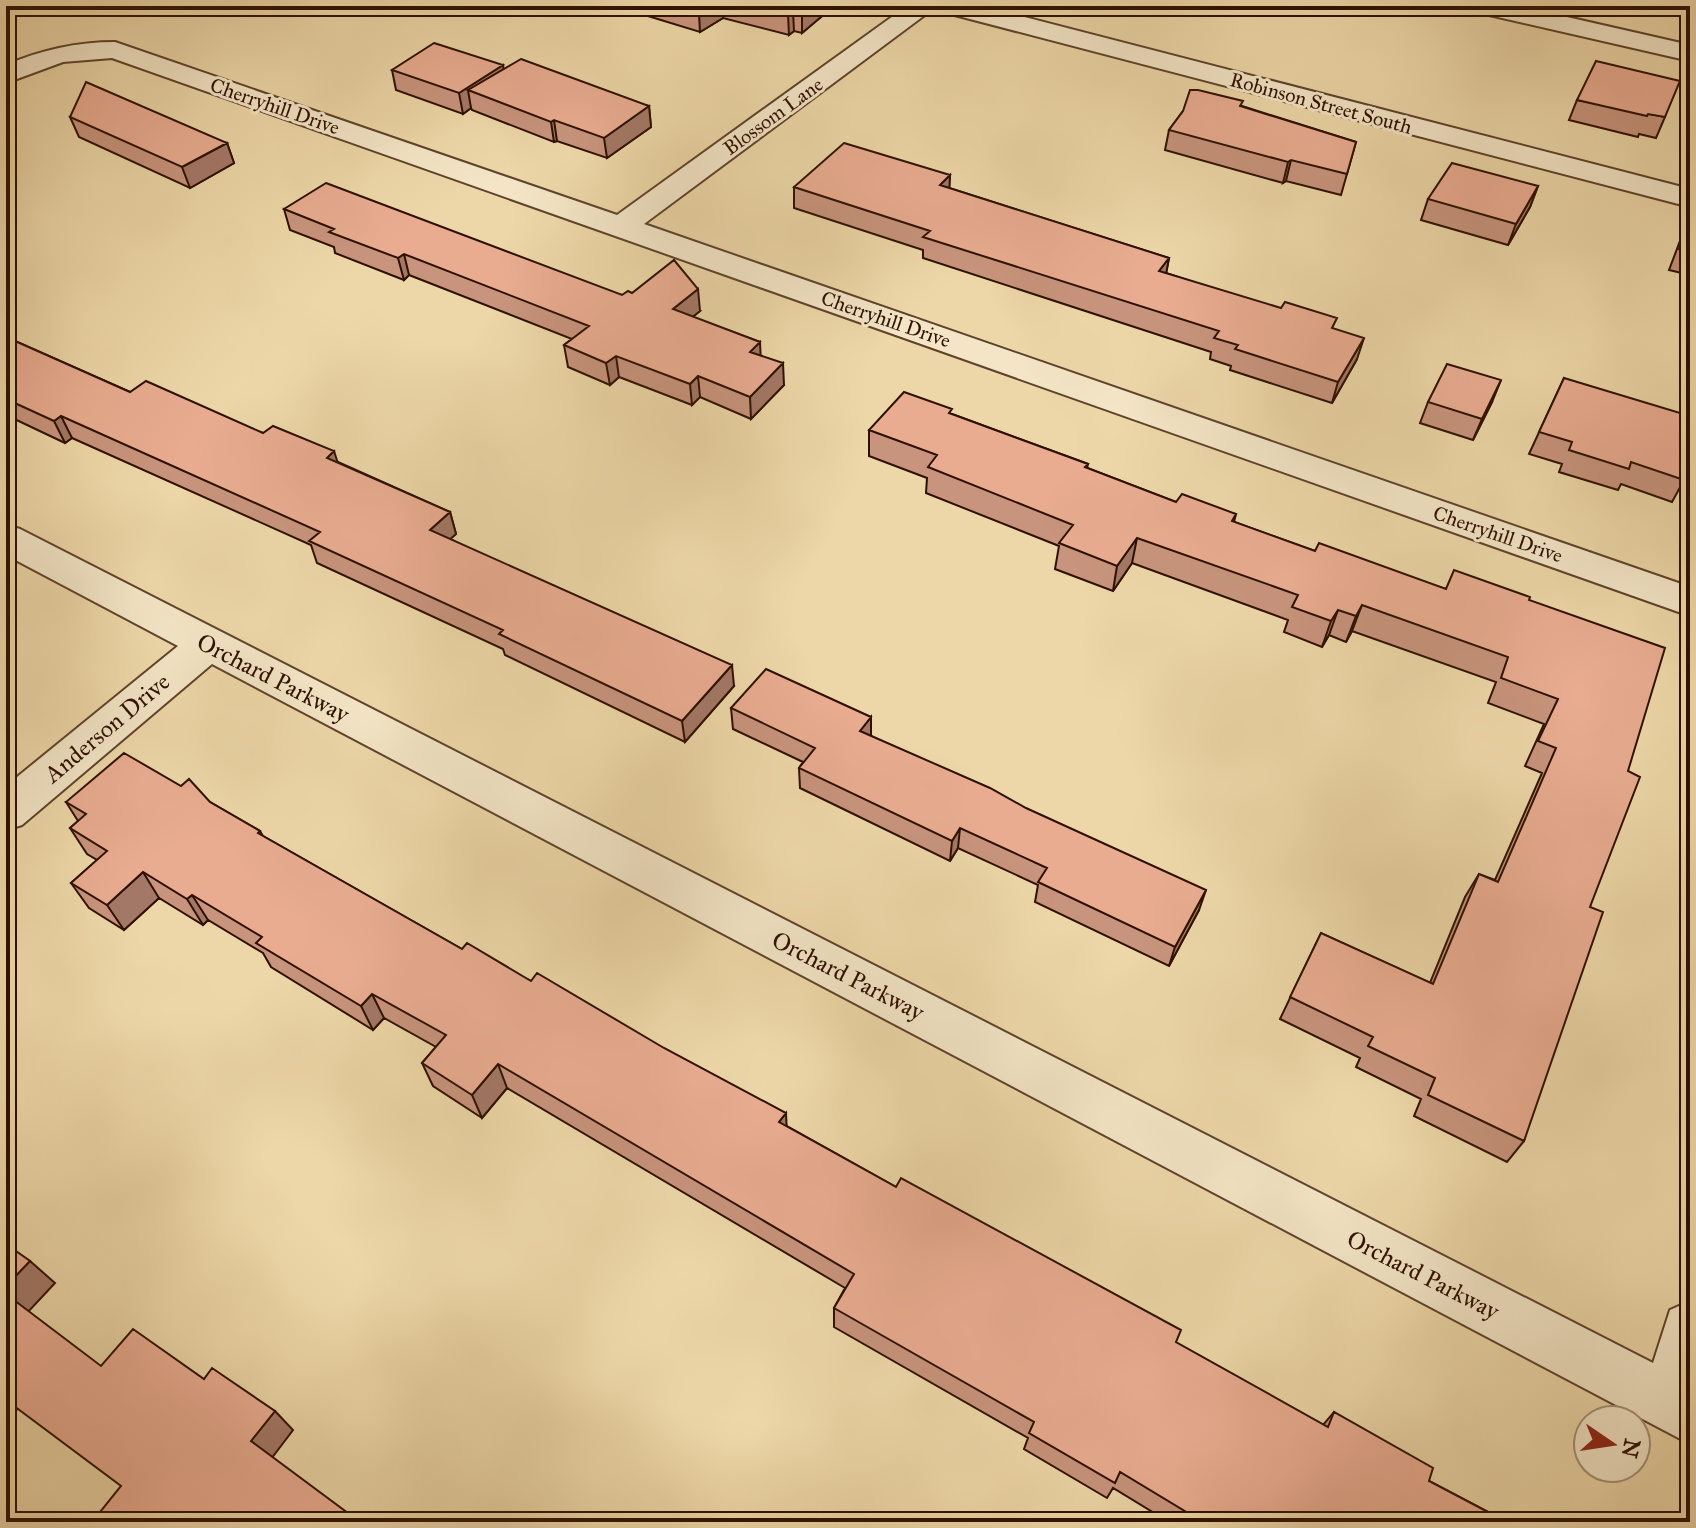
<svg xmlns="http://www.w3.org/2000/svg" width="1696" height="1528" font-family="'IM FELL Great Primer',serif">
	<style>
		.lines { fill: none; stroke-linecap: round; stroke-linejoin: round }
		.street-casing { stroke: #5e422a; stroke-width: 4 }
		.street { fill: #f3e5c6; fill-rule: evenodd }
		.wall { fill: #c8947d; stroke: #2e1000; stroke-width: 2 }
		.shaded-wall { fill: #a37866; stroke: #2e1000; stroke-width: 2 }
		.building { fill: #e9ac91; stroke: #2e1000; stroke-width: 2 }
		.labels { text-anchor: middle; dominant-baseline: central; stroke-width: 6; stroke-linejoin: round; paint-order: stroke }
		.far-street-label { font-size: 20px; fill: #2e1000; stroke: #f3e5c6 }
		.street-label { font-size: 24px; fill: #2e1000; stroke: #f3e5c6 }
	</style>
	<rect width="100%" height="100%" fill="#edd7a8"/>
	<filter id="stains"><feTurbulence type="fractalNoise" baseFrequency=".0025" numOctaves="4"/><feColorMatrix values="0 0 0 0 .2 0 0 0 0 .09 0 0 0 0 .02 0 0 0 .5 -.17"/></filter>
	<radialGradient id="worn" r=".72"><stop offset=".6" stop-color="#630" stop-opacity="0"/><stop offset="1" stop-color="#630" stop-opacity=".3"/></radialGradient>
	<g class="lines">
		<g class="street-casing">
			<path id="street" d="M 907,6 L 937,6 L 644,224 L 1690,587 L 1690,616 L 112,58 L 63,62 L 6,83 L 6,65 C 41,50 76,42 115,42 L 617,215 Z
				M 939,6 L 982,6 L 1690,189 L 1690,207 L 943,12 Z
				M 1472,6 L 1519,6 L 1690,45 L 1690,61 L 1476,12 Z
				M 6,525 L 20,529 L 1653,1363 L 1670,1310 L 1690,1301 L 1690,1444 L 212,664 L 22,825 L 6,830 L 6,786 L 178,646 L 6,555 Z"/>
		</g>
		<use href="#street" class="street"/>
	</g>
	<path class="wall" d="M 615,6 L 834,6 L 802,33 L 794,31 L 789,35 L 723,18 L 700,32 Z
		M 1092,6 L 1114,6 L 1110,10 Z
		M 503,69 L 649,106 L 651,127 L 607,158 L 557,141 L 554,142 L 472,110 L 471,108 L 463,114 L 396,90 L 392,70 Z
		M 1577,100 L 1665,117 L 1656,138 L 1639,134 L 1638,137 L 1569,120 Z
		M 1242,106 L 1356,142 L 1341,195 L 1286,181 L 1283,183 L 1165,150 L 1169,130 L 1183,111 Z
		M 70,117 L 227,143 L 234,163 L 190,188 L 79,137 Z
		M 950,175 L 949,188 L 1169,258 L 1166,273 L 1334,329 L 1357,359 L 1332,403 L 1230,370 L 1231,366 L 1210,359 L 1211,352 L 923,258 L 923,250 L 794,208 L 794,187 Z
		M 1538,186 L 1530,207 L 1508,245 L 1421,220 L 1428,199 Z
		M 284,209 L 622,295 L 700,311 L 692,317 L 760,342 L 760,355 L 784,385 L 751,419 L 700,397 L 692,405 L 619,377 L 610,385 L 568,367 L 564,345 L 572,339 L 409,275 L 404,280 L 335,253 L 334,247 L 290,230 Z
		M 1690,217 L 1690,275 L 1669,270 L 1683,233 Z
		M 6,337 L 130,392 L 263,433 L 338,462 L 450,512 L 456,534 L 450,539 L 734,686 L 685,742 L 505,655 L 503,649 L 317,563 L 311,545 L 72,438 L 65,443 L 6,415 Z
		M 1564,378 L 1684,480 L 1672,502 L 1621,484 L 1618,490 L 1559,472 L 1562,464 L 1529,454 Z
		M 1428,402 L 1492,402 L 1473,440 L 1420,423 Z
		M 952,414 L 1088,464 L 1087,468 L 1176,502 L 1236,514 L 1234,522 L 1315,551 L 1446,589 L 1529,600 L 1628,771 L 1524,1141 L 1507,1162 L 1414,1116 L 1421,1099 L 1356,1067 L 1360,1058 L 1280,1019 L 1321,933 L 1430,983 L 1465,897 L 1479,874 L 1495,880 L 1542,773 L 1525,766 L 1544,724 L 1488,703 L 1496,682 L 1352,631 L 1346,642 L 1329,635 L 1322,647 L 1284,632 L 1288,620 L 1132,563 L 1113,591 L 1055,569 L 1059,546 L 926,493 L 927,478 L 869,456 L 869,430 Z
		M 731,708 L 871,717 L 871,736 L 1199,910 L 1169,966 L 1035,902 L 1038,885 L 958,848 L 950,861 L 800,788 L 799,768 L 803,762 L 733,729 Z
		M 66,802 L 210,802 L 260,831 L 263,836 L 462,949 L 531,981 L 787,1126 L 1323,1425 L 1334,1412 L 1429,1481 L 1507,1522 L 1169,1522 L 1113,1488 L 1107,1498 L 1024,1449 L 1028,1438 L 834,1327 L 834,1308 L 845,1288 L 507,1088 L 482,1118 L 433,1086 L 422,1063 L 436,1047 L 384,1018 L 373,1030 L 271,967 L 263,953 L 208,920 L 203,925 L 159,898 L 124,930 L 89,908 L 71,883 L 97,860 L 87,854 L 70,828 L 78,821 Z"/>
	<path class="shaded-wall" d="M 709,6 L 722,6 L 723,18 L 700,32 L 699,13 Z
		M 811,6 L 834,6 L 802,33 L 802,13 Z
		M 793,11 L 794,31 L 789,35 L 788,15 Z
		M 503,65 L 506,85 L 468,90 L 471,108 L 463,114 L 459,93 Z
		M 649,106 L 651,127 L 607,158 L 604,138 Z
		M 554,120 L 557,141 L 554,142 L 551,122 Z
		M 227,143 L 234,163 L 190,188 L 182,167 Z
		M 1291,160 L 1286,181 L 1283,183 L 1288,162 Z
		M 950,175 L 949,196 L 940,185 Z
		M 1538,186 L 1530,207 L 1508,245 L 1516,224 Z
		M 404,254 L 409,275 L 404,280 L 398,258 Z
		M 1169,258 L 1165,280 L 1159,271 Z
		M 698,289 L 700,311 L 675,331 L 673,309 Z
		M 1364,338 L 1357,359 L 1332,403 L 1338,382 Z
		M 760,342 L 761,364 L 750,352 Z
		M 616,356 L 619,377 L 610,385 L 606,363 Z
		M 783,363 L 784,385 L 751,419 L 750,397 Z
		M 698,376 L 700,397 L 692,405 L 690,384 Z
		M 1501,380 L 1492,402 L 1473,440 L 1482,419 Z
		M 61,416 L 72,438 L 65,443 L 54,421 Z
		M 334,451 L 341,473 L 327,458 Z
		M 450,512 L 456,534 L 436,552 L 430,530 Z
		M 1137,538 L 1132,563 L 1113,591 L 1117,566 Z
		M 1362,605 L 1352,631 L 1346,642 L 1356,616 Z
		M 1338,610 L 1329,635 L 1322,647 L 1331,621 Z
		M 732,665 L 734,686 L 685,742 L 682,721 Z
		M 871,717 L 871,738 L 860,731 Z
		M 960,828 L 958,848 L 950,861 L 952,841 Z
		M 143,872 L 159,898 L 124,930 L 107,905 Z
		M 1206,890 L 1199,910 L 1169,966 L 1175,947 Z
		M 192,895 L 208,920 L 203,925 L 187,899 Z
		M 372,994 L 384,1018 L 373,1030 L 361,1006 Z
		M 498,1064 L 507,1088 L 482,1118 L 472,1095 Z
		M 786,1113 L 787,1135 L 779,1122 Z
		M 30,1261 L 55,1283 L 28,1312 L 6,1295 L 6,1286 Z
		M 6,1399 L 19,1407 L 9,1419 L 6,1417 Z
		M 275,1411 L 293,1430 L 271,1459 L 251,1441 Z"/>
	<path class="building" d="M 677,6 L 709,6 L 699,13 Z
		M 751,6 L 811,6 L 802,13 L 793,11 L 788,15 Z
		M 434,43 L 503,65 L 459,93 L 392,70 Z
		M 521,59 L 649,106 L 604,138 L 554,120 L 551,122 L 468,90 Z
		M 1596,61 L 1680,81 L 1665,117 L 1648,114 L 1647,116 L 1577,100 Z
		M 86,82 L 227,143 L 182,167 L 70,117 Z
		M 1190,90 L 1198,90 L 1243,101 L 1240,106 L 1356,142 L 1347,174 L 1291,160 L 1288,162 L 1169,130 L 1183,111 Z
		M 844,143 L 950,175 L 940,185 L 1169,258 L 1159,271 L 1281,308 L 1285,302 L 1337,318 L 1332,328 L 1364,338 L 1338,382 L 1235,349 L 1238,345 L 1214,338 L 1219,331 L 923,237 L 930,231 L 794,187 Z
		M 1452,163 L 1538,186 L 1516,224 L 1428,199 Z
		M 326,183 L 622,295 L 628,291 L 632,293 L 674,260 L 698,289 L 673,309 L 760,342 L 750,352 L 783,363 L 750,397 L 698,376 L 690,384 L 616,356 L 606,363 L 564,345 L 589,326 L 404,254 L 398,258 L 329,232 L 334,229 L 284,209 Z
		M 1690,219 L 1690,251 L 1679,249 Z
		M 6,337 L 130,392 L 146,381 L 263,433 L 273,426 L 334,451 L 327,458 L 450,512 L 430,530 L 732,665 L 682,721 L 499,634 L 503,630 L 309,541 L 320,532 L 61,416 L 54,421 L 6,399 Z
		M 1447,364 L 1501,380 L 1482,419 L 1428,402 Z
		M 1564,378 L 1690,416 L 1690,467 L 1684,480 L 1631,462 L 1629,469 L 1569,450 L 1572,442 L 1539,432 Z
		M 904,392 L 952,409 L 949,413 L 1088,464 L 1085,467 L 1176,502 L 1182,494 L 1236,514 L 1232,521 L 1315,551 L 1319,543 L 1446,589 L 1454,570 L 1530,597 L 1529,600 L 1665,648 L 1628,771 L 1640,777 L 1590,907 L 1603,912 L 1524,1141 L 1428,1095 L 1435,1078 L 1368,1046 L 1373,1037 L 1290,997 L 1321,933 L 1433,984 L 1479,874 L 1498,882 L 1556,748 L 1538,741 L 1558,699 L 1501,678 L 1508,657 L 1362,605 L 1356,616 L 1338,610 L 1331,621 L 1292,607 L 1298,595 L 1137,538 L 1117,566 L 1059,543 L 1073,525 L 928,467 L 937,455 L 869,430 Z
		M 766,669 L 871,717 L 860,731 L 990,788 L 1026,808 L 1206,890 L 1175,947 L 1038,882 L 1047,868 L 960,828 L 952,841 L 799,768 L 815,748 L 731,708 Z
		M 124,753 L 181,786 L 189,779 L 210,802 L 260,831 L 258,833 L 462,949 L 467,943 L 531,981 L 537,973 L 664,1048 L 786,1113 L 779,1122 L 896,1187 L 901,1178 L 1181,1330 L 1176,1342 L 1328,1427 L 1334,1412 L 1433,1468 L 1429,1481 L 1507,1522 L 1203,1522 L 1120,1472 L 1115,1483 L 1029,1433 L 1034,1422 L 834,1308 L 854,1274 L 498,1064 L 472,1095 L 422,1063 L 446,1035 L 372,994 L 361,1006 L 256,943 L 262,937 L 192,895 L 187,899 L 143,872 L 107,905 L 71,883 L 107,851 L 70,828 L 86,814 L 66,802 Z
		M 6,1244 L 30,1261 L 6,1286 Z
		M 6,1294 L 101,1366 L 133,1329 L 204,1379 L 212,1368 L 275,1411 L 251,1441 L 360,1522 L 114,1522 L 100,1512 L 121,1486 L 6,1400 Z"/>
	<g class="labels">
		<g class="far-street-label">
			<text transform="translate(1321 103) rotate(15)">Robinson Street South</text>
			<text transform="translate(275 106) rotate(19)">Cherryhill Drive</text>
			<text transform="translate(773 116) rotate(-36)">Blossom Lane</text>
			<text transform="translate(886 319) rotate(19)">Cherryhill Drive</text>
			<text transform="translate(1498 534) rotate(19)">Cherryhill Drive</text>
		</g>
		<g class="street-label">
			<text transform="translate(273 678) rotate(27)">Orchard Parkway</text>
			<text transform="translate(107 728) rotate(-40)">Anderson Drive</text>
			<text transform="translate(848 976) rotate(27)">Orchard Parkway</text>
			<text transform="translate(1423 1275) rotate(27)">Orchard Parkway</text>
		</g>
	</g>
	<rect width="1696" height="1528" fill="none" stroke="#edd7a8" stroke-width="32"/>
	<rect x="8" y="8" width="1680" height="1512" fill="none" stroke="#2e1000" stroke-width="4"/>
	<rect x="16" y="16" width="1664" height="1496" fill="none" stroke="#2e1000" stroke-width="2"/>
	<g transform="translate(1612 1444) rotate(103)"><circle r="38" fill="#f3e5c6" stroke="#a49077" stroke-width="2"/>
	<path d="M0-6L14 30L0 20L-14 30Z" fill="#8f2418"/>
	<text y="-12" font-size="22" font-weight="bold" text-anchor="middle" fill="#2e1000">N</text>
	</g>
	<rect width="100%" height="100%" filter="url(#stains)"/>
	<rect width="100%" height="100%" fill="url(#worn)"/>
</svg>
